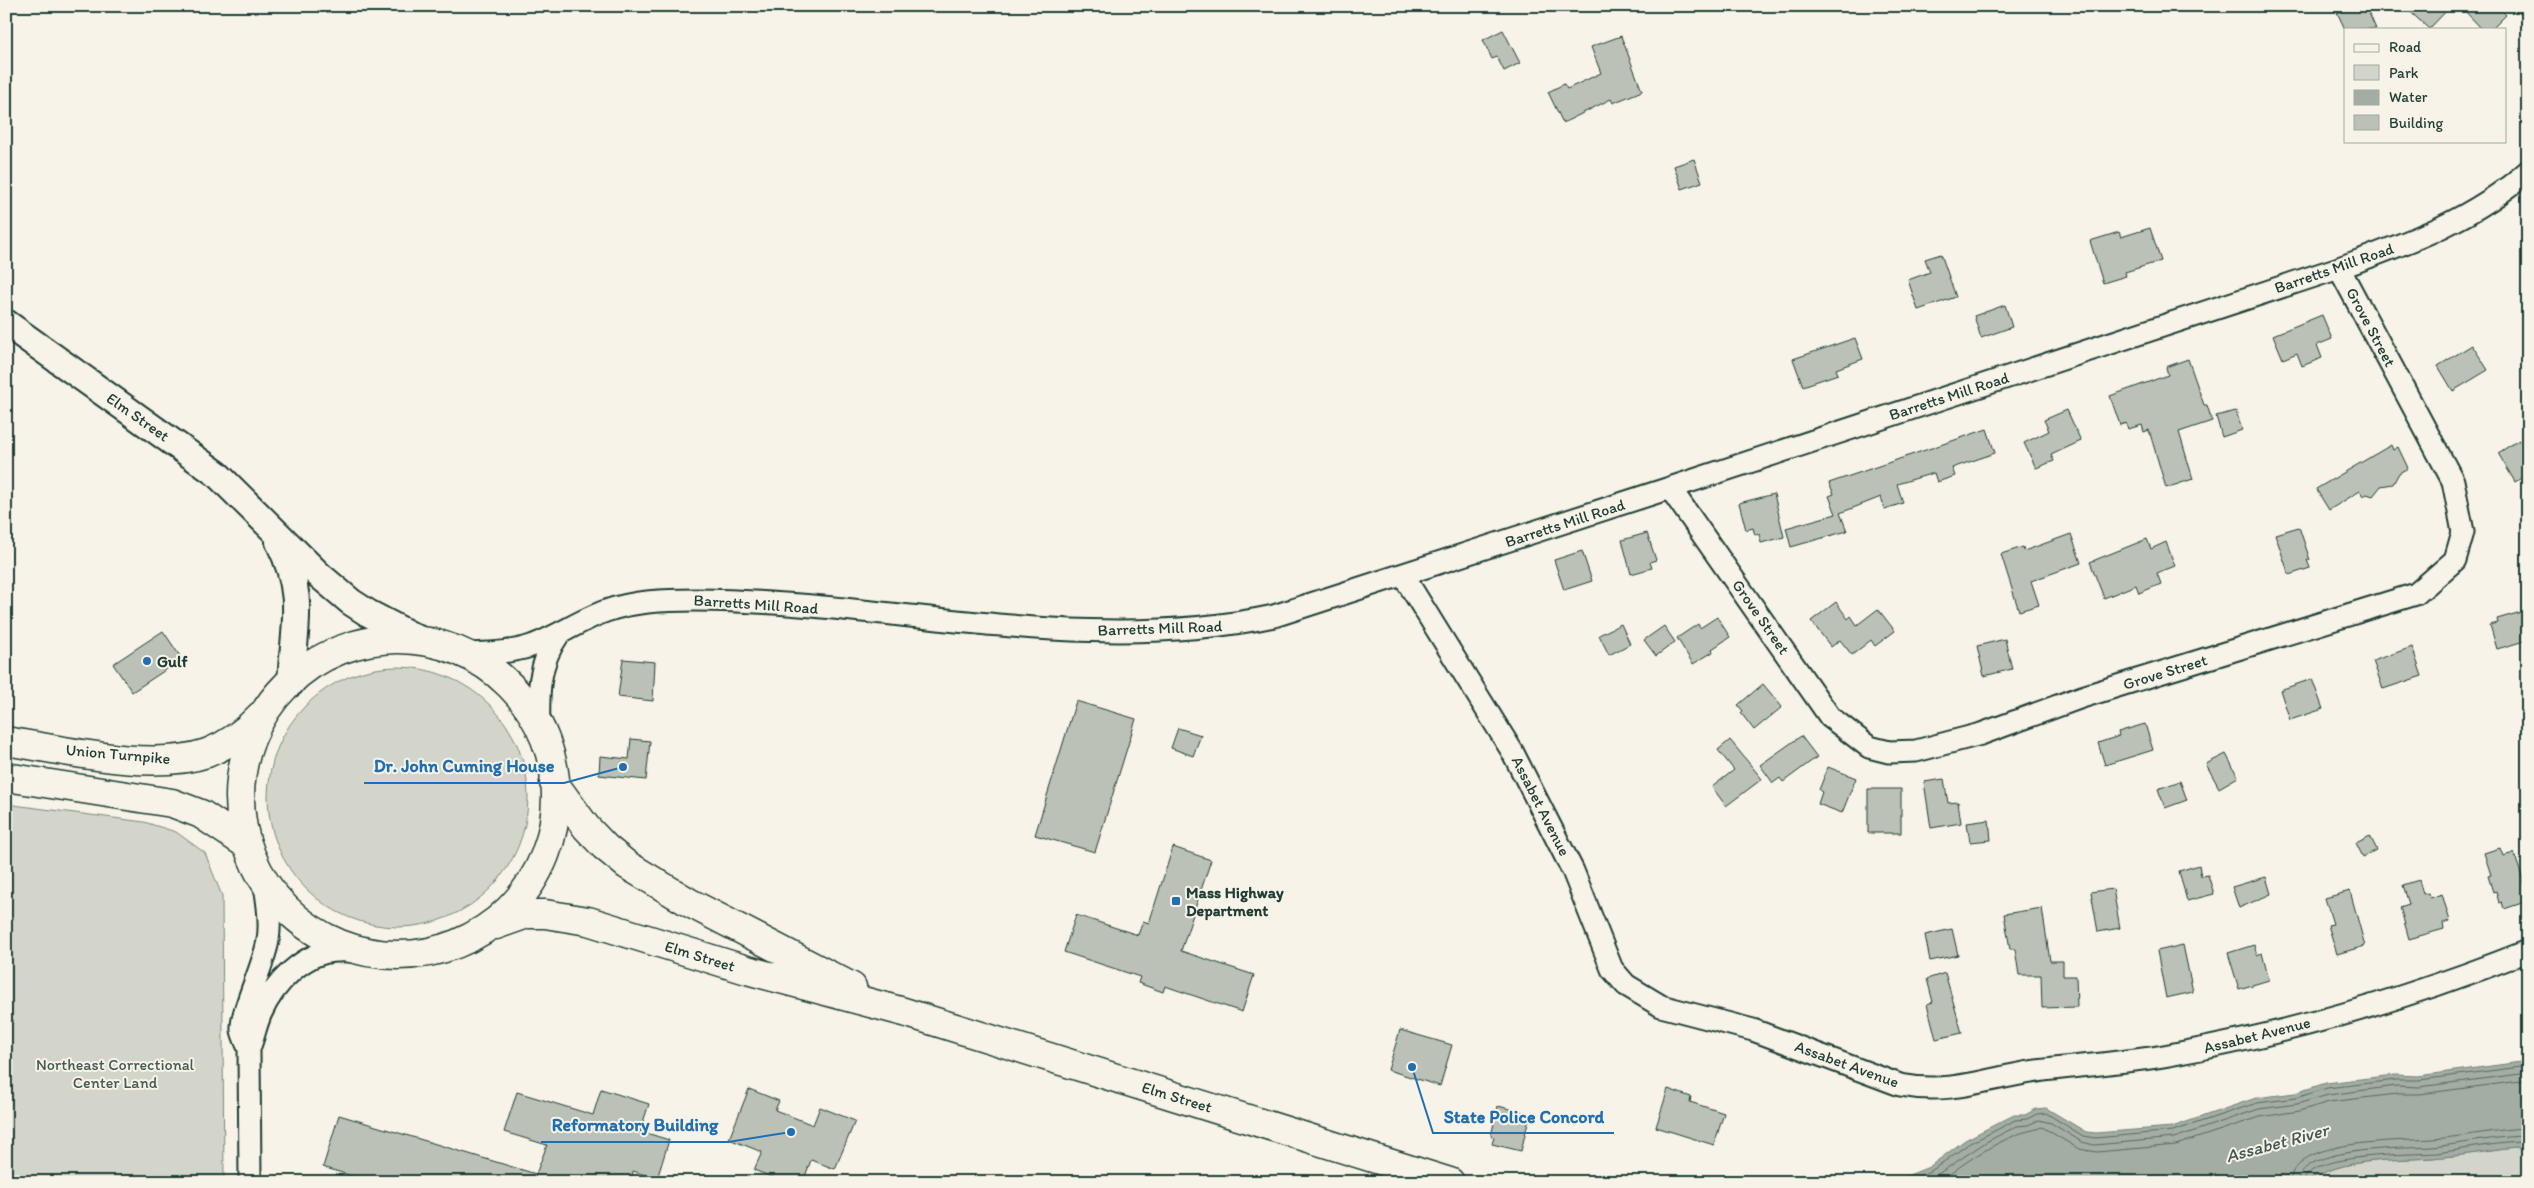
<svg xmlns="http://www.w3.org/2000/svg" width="2534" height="1188" font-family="Itim,sans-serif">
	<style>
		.green { fill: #d3d5ca; stroke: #79897f }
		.water { fill: #a4ada3; stroke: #6f8077 }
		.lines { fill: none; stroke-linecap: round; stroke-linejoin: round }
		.shore { stroke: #546a60; stroke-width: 1 }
		.building { fill: #bbc1b6; stroke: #1f3d34 }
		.minor-casing { stroke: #1f3d34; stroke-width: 25 }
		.major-casing { stroke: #1f3d34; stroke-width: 30 }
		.highway-casing { stroke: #1f3d34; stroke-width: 31 }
		.minor { stroke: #f7f3e8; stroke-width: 21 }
		.major { stroke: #f7f3e8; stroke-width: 26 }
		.highway { stroke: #f7f3e8; stroke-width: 28 }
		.poi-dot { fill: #1f6fb2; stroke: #f7f3e8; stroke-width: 2 }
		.labels { text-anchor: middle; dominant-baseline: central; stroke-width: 4; stroke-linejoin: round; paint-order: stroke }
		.street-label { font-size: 16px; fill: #1f3d34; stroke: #f7f3e8 }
		.poi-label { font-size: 16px; font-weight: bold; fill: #1f3d34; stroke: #f7f3e8; text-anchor: start }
		.park-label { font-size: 16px; fill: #435b52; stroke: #f7f3e8 }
		.water-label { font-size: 18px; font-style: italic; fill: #405950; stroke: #f7f3e8 }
		.leader { fill: none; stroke: #1f6fb2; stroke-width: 2 }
		.callout-dot { fill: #1f6fb2; stroke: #f7f3e8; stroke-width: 2 }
		.callout-label { font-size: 18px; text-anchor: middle; font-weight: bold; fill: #1f6fb2; stroke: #f7f3e8; stroke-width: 4; stroke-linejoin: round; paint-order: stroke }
	</style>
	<rect width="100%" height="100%" fill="#f7f3e8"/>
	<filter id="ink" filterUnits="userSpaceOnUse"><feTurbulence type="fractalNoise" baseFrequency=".02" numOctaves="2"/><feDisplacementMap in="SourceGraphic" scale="10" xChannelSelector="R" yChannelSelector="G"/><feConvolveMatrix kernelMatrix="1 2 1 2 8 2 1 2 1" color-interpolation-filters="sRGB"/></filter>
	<g filter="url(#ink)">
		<path class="green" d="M268 797a130 130 0 1 1 260 0a130 130 0 1 1-260 0Z
			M 6,804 L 144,822 L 176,832 L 205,853 L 222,896 L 224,1182 L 6,1182 Z
			M 2528,1147 L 2528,1182 L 2306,1182 C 2345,1157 2388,1161 2432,1158 C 2464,1156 2496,1149 2528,1147 Z"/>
		<path class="water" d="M 2528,1061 L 2528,1147 C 2496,1149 2464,1156 2432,1158 C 2388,1161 2345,1157 2306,1182 L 1892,1182 L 1929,1167 L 1965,1140 L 2004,1120 L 2014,1115 L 2025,1115 L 2036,1109 L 2046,1108 L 2086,1132 L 2096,1133 L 2172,1127 L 2256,1098 L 2295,1093 L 2326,1083 L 2395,1075 L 2418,1076 Z"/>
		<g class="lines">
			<path class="shore" d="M 1903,1182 L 1931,1171 L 1967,1145 L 2006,1125 L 2015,1120 L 2027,1119 L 2037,1114 L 2046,1113 L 2083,1136 L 2095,1138 L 2173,1131 L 2257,1103 L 2296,1098 L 2327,1088 L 2396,1080 L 2419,1080 L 2528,1066
				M 1921,1182 L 1935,1176 L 1986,1142 L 2017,1126 L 2028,1125 L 2039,1120 L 2051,1123 L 2082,1142 L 2094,1145 L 2174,1138 L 2259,1109 L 2297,1104 L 2328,1095 L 2396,1086 L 2419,1087 L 2528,1073
				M 1940,1182 C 1963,1163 1989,1146 2016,1135 C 2024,1131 2033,1131 2042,1127 L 2079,1149 L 2097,1152 L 2176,1145 L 2260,1117 L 2299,1111 L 2329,1102 L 2397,1094 L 2420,1094 L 2528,1080
				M 2290,1182 C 2292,1137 2401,1142 2432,1139 C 2464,1137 2496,1129 2528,1128
				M 2298,1182 C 2300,1145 2406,1149 2432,1147 C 2464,1144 2496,1136 2528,1136
				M 2304,1182 C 2307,1152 2414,1155 2437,1153 C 2466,1149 2498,1142 2528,1142"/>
		</g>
		<path class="building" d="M 2334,6 L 2366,6 L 2376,29 L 2345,29 Z
			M 2404,6 L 2451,6 L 2429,29 Z
			M 2460,6 L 2498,6 L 2506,15 L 2492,29 L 2482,29 Z
			M 1503,30 L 1520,63 L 1504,71 L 1497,57 L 1492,59 L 1483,40 Z
			M 1621,36 L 1642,91 L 1613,103 L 1611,99 L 1563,123 L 1548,92 L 1564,84 L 1567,89 L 1601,73 L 1591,47 Z
			M 1694,159 L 1702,182 L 1682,189 L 1674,166 Z
			M 2150,228 L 2161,261 L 2125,272 L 2126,276 L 2103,283 L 2090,241 L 2119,232 L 2121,237 Z
			M 1941,254 L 1956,297 L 1918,310 L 1908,280 L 1930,272 L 1925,259 Z
			M 2005,305 L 2012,327 L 1981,338 L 1974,316 Z
			M 2322,315 L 2332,339 L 2317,345 L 2322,358 L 2302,366 L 2297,353 L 2283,359 L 2273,335 Z
			M 1855,338 L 1863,359 L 1836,369 L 1838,374 L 1803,386 L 1793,359 Z
			M 2472,345 L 2488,370 L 2453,391 L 2438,366 Z
			M 2188,359 L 2204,405 L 2207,405 L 2212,421 L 2179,432 L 2193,479 L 2166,488 L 2149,430 L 2144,432 L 2142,425 L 2128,429 L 2126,423 L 2120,425 L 2110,396 L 2168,375 L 2166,367 Z
			M 2067,410 L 2081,441 L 2051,455 L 2054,461 L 2036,468 L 2024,443 L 2049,431 L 2044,420 Z
			M 2236,411 L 2242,430 L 2222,437 L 2216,416 Z
			M 1987,429 L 1995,453 L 1952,468 L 1955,476 L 1937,482 L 1934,473 L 1897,484 L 1903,503 L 1885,509 L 1881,497 L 1840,513 L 1847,531 L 1791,547 L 1786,528 L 1836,514 L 1829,496 L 1834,494 L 1829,483 Z
			M 2519,440 L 2528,454 L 2528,474 L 2515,482 L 2498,453 Z
			M 2391,445 L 2393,450 L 2398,447 L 2408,468 L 2399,473 L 2393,484 L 2381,486 L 2373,496 L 2367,494 L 2363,496 L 2360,491 L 2329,510 L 2316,489 Z
			M 1774,494 L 1784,537 L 1761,543 L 1759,534 L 1755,535 L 1753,528 L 1746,530 L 1739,503 Z
			M 2299,527 L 2310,560 L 2307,560 L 2310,568 L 2289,575 L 2275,534 Z
			M 1647,533 L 1656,560 L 1650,562 L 1652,568 L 1631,574 L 1622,540 Z
			M 2071,534 L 2081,563 L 2031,581 L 2039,605 L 2019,611 L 2001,554 L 2023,547 L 2024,551 Z
			M 2147,539 L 2151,549 L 2166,542 L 2175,566 L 2157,573 L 2161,584 L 2139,593 L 2136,585 L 2104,598 L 2090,562 Z
			M 1582,551 L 1592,581 L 1564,590 L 1554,560 Z
			M 1836,602 L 1848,619 L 1851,616 L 1857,625 L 1878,609 L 1895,631 L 1875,646 L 1871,640 L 1852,655 L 1840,640 L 1831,647 L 1811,621 Z
			M 2528,610 L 2528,640 L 2497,649 L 2490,625 L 2498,623 L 2497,619 Z
			M 1717,617 L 1730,637 L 1712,649 L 1713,652 L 1693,664 L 1677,638 L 1698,624 L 1700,628 Z
			M 1621,624 L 1630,644 L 1609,655 L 1599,635 Z
			M 1664,626 L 1675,642 L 1656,656 L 1644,640 Z
			M 163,631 L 182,659 L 132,692 L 113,664 Z
			M 2005,639 L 2012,669 L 1984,676 L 1977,646 Z
			M 2412,647 L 2422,676 L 2383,689 L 2373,661 Z
			M 623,659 L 655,662 L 653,701 L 618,697 Z
			M 2312,679 L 2323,709 L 2290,720 L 2280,690 Z
			M 1763,684 L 1782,707 L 1754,730 L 1741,713 L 1743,711 L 1738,705 Z
			M 1076,701 L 1136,719 L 1095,852 L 1035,835 Z
			M 2145,724 L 2153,750 L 2105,765 L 2098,743 L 2119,736 L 2118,732 Z
			M 1178,728 L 1201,735 L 1193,756 L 1171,748 Z
			M 1801,736 L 1817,757 L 1783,782 L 1780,778 L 1773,783 L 1760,765 Z
			M 631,739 L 650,741 L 646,780 L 599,775 L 600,756 L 629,759 Z
			M 1730,740 L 1762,779 L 1726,806 L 1712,787 L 1734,770 L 1718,750 Z
			M 2226,754 L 2238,777 L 2219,788 L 2206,764 Z
			M 1828,767 L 1856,778 L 1842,813 L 1818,804 L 1822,792 L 1819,790 Z
			M 1944,779 L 1948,803 L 1958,802 L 1961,823 L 1931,828 L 1924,782 Z
			M 2180,781 L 2187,800 L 2165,808 L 2158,789 Z
			M 1868,789 L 1901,789 L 1901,833 L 1868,833 Z
			M 1989,820 L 1991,840 L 1970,842 L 1967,823 Z
			M 2370,836 L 2377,850 L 2363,857 L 2356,843 Z
			M 1173,847 L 1211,860 L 1181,951 L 1254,975 L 1242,1012 L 1165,986 L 1163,992 L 1138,983 L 1140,977 L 1064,952 L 1076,915 L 1138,935 L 1143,921 L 1149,923 Z
			M 2500,848 L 2503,856 L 2514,853 L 2528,894 L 2528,901 L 2504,909 L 2502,902 L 2499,903 L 2496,891 L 2493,892 L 2488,876 L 2491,875 L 2484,853 Z
			M 2199,865 L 2201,876 L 2208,875 L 2214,894 L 2187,901 L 2179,871 Z
			M 2266,877 L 2271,894 L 2239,908 L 2232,887 Z
			M 2419,880 L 2423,894 L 2428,893 L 2430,898 L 2442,894 L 2450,921 L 2443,923 L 2444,929 L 2409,939 L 2400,907 L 2409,904 L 2403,885 Z
			M 2113,889 L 2120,928 L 2098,932 L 2091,892 Z
			M 2350,891 L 2365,946 L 2337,954 L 2328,925 L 2333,924 L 2325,898 Z
			M 2042,908 L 2050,961 L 2063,961 L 2063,976 L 2076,976 L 2077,1007 L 2042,1008 L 2041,975 L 2019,975 L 2015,949 L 2010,949 L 2004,914 Z
			M 1952,929 L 1958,955 L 1930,961 L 1925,935 Z
			M 2183,945 L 2193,992 L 2166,998 L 2157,951 Z
			M 2254,945 L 2257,955 L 2262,953 L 2269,980 L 2239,989 L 2228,953 Z
			M 1945,973 L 1962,1033 L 1936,1039 L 1927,1004 L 1933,1002 L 1927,979 Z
			M 1400,1030 L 1452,1045 L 1440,1086 L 1388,1070 Z
			M 601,1089 L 649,1104 L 640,1131 L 669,1140 L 657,1179 L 633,1171 L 631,1182 L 371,1182 L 323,1167 L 339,1115 L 536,1174 L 547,1145 L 504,1132 L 517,1092 L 593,1115 Z
			M 749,1089 L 779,1101 L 775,1110 L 813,1125 L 820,1107 L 855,1121 L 835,1169 L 811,1160 L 803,1182 L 784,1182 L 754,1170 L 762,1152 L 729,1139 Z
			M 1668,1089 L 1691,1097 L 1690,1102 L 1724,1113 L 1714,1145 L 1656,1127 Z
			M 1498,1106 L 1530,1114 L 1521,1151 L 1492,1144 L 1494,1137 L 1491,1136 Z"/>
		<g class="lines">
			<g class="minor-casing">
				<path id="minor" d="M 1670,488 L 1830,717 L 1869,747 L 1889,752 L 1916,751 L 1981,734 L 2082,697 L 2416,594 L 2455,560 L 2463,532 L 2453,481 L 2339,268
					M 1403,575 L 1512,751 L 1573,871 L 1612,969 L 1626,985 L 1661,1006 L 1753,1030 L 1900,1085 C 1952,1095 1987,1078 2037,1071 C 2081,1065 2125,1063 2169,1055 C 2291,1033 2412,997 2528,951
					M 466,654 C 487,653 510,653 531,646 C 557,637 580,620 606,611 C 634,601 665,600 695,600 C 888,601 1083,657 1274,616 L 1670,488 L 2339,268 C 2407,243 2473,220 2528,171
					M 539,728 C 538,693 538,663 559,634
					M 250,1046 C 254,1036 256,1024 261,1013 C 274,984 304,951 338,951 C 351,950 364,953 377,954
					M 250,1182 L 249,1049 C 247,1043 243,1036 242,1030 C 240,1013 265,963 268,940 C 271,922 268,903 265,886"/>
			</g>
			<g class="major-casing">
				<path id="major" d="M 6,323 L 217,474 L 319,575 L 351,602 L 368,613 L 420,640
					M 279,542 C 306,595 294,627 291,683"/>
			</g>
			<g class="highway-casing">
				<path id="highway" d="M240 797a158 158 0 1 1 316 0a158 158 0 1 1-316 0Z
					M 6,741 C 63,750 152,772 207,753 C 228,745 245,732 260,716
					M 6,777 L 172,803 L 201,814 L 243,842
					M 554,783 L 586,827 L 605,847 L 627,865 L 690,903 L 852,987
					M 496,925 L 527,914 L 545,914 L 588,921 L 747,970 L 904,1012 L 1450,1182"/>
			</g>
			<use href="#minor" class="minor"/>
			<use href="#major" class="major"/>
			<use href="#highway" class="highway"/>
		</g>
	</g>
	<g class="poi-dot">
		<circle cx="147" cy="661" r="5"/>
		<rect x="1171" y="896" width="10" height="10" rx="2.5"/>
	</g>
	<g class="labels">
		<g class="street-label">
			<text transform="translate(2334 268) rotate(-19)">Barretts Mill Road</text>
			<text transform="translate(2371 327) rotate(62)">Grove Street</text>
			<text transform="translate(1949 396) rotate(-18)">Barretts Mill Road</text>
			<text transform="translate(138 417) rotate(35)">Elm Street</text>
			<text transform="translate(1565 523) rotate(-18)">Barretts Mill Road</text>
			<text transform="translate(756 604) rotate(4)">Barretts Mill Road</text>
			<text transform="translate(1761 617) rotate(55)">Grove Street</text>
			<text transform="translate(1160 628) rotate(-2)">Barretts Mill Road</text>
			<text transform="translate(2165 672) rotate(-17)">Grove Street</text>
			<text transform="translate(118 754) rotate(5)">Union Turnpike</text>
			<text transform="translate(1541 806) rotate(63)">Assabet Avenue</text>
			<text transform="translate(700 956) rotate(17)">Elm Street</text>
			<text transform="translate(2257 1035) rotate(-14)">Assabet Avenue</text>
			<text transform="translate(1847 1064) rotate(20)">Assabet Avenue</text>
			<text transform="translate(1177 1097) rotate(17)">Elm Street</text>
		</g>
		<g class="poi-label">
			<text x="157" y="661">Gulf</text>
			<text x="1186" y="892">Mass Highway<tspan x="1186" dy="18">Department</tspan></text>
		</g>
		<g class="park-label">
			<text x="115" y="1064">Northeast Correctional<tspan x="115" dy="18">Center Land</tspan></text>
		</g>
		<g class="water-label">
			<text transform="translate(2277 1143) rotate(-15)">Assabet River</text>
		</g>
	</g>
	<path class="leader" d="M623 767L564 783H364M1412 1067L1433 1133H1614M791 1132L728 1142H541"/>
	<g class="callout-dot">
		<circle cx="623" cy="767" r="5"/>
		<circle cx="1412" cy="1067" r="5"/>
		<circle cx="791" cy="1132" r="5"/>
	</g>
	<g class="callout-label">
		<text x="464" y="772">Dr. John Cuming House</text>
		<text x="1524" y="1123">State Police Concord</text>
		<text x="635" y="1131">Reformatory Building</text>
	</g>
	<rect width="2534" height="1188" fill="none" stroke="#f7f3e8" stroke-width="25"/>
	<rect x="12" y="12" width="2509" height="1163" fill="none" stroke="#1f3d34" stroke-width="2" filter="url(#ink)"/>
	<rect x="2344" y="28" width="162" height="115" fill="#f7f3e8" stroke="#a1aaa0"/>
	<rect x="2354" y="44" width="25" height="8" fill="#f7f3e8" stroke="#a1aaa0"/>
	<text x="2389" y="52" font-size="15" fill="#1f3d34">Road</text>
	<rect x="2354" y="65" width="25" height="15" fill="#d3d5ca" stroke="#a1aaa0"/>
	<text x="2389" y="78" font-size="15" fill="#1f3d34">Park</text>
	<rect x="2354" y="90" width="25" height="15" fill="#a4ada3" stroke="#a1aaa0"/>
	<text x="2389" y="102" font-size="15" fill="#1f3d34">Water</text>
	<rect x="2354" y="115" width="25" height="15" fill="#bbc1b6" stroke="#a1aaa0"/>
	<text x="2389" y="128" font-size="15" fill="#1f3d34">Building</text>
</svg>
